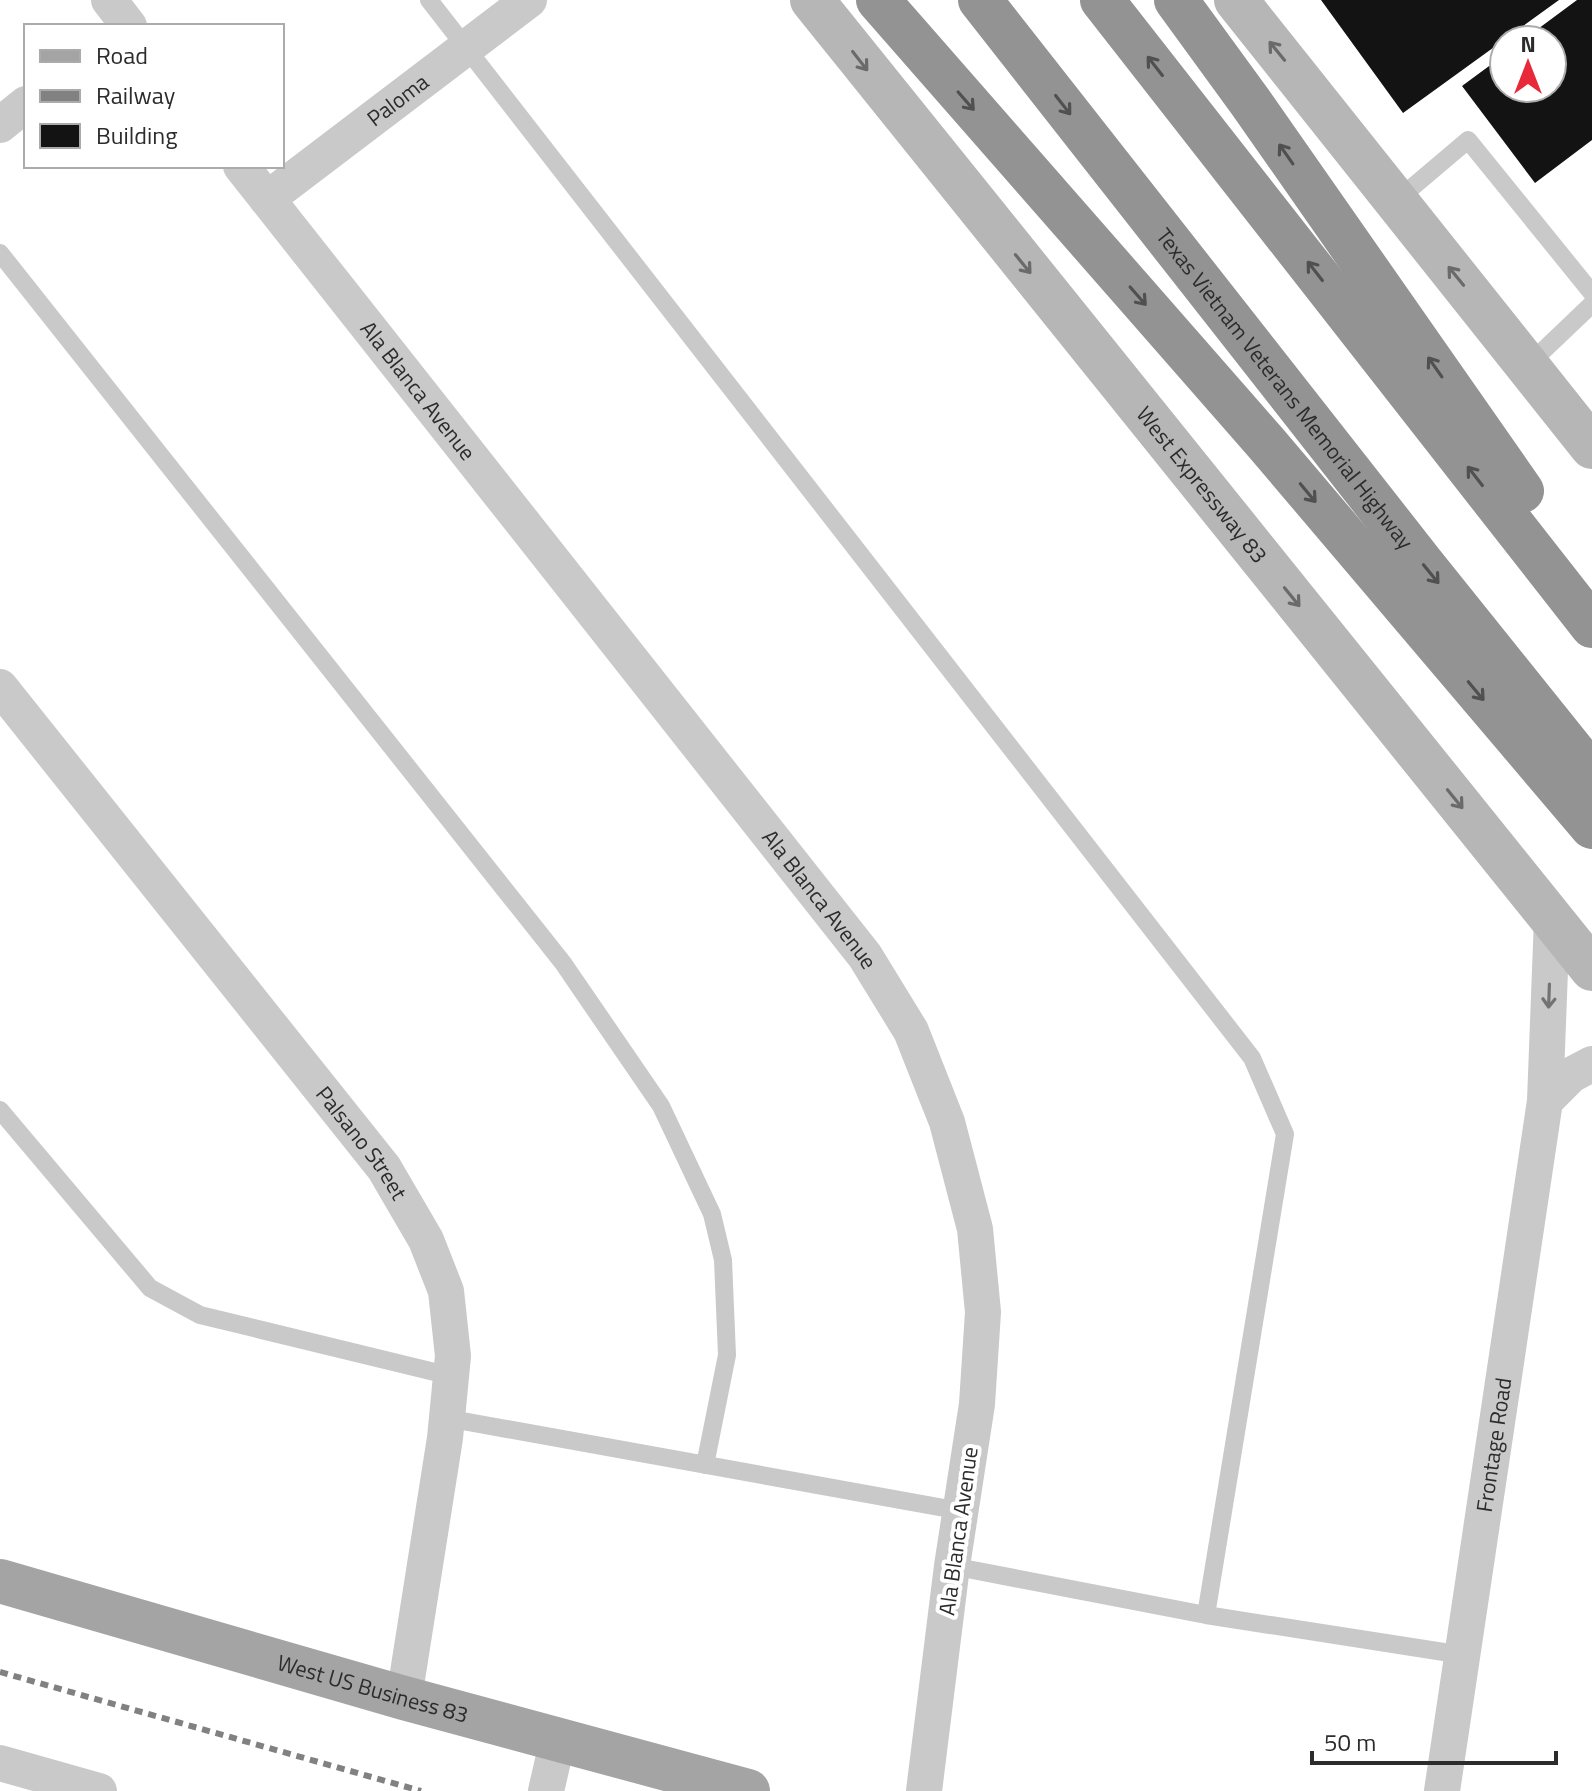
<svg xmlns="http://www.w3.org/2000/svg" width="1592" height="1791" font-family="'Titillium Web',sans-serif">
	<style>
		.building { fill: #131313 }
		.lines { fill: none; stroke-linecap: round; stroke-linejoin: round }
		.lane { stroke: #c9c9c9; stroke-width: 18 }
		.street { stroke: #c9c9c9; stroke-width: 36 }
		.secondary { stroke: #b6b6b6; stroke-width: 44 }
		.primary { stroke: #a4a4a4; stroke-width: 44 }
		.highway { stroke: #939393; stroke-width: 44 }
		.rail { stroke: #818181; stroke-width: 6; stroke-dasharray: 8 6; stroke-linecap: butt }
		.oneway { stroke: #6a6a6a }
		.oneway2 { stroke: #505050 }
		.oneway3 { stroke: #737373 }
		.labels { text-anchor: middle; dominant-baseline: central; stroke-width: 8; stroke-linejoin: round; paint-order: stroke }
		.street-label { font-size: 22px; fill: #2c2c2c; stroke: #fff }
	</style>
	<rect width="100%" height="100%" fill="#fff"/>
	<path class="building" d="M 1321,0 L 1559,0 L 1403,113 Z
		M 1577,0 L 1592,0 L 1592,140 L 1535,183 L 1462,86 L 1504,55 L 1504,88 L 1552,88 L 1552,40 L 1523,40 Z"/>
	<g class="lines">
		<path class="lane" d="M 429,0 L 1252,1058 L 1285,1134 L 1206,1615
			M 1396,201 L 1468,140 L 1592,293
			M 0,253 L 563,963 L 661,1106 L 712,1214 L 723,1260 L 727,1355 L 705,1465
			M 1527,366 L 1592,304
			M 0,1110 L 150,1288 L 200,1315 L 451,1376
			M 446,1418 L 961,1511
			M 952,1566 L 1206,1615 L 1463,1655"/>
		<g class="street">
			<path d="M 109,0 L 129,26"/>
			<path d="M 0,125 L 26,104"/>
			<path id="s1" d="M 241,166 L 865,956 L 911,1031 L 947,1122 L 975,1229 L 983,1312 L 977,1404 L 952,1566 L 924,1791"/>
			<path id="s2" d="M 267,199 L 529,0"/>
			<path id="s3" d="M 0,687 L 384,1168 L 426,1240 L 446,1291 L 453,1356 L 445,1438 L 404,1698"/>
			<path d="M 1545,1101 L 1571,1075 L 1592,1064"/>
			<path d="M 0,1763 L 99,1791"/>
			<path d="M 546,1791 L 558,1739"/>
			<path id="s4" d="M 1442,1791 L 1545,1101 L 1552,918"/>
		</g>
		<g class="secondary">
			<path id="s5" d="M 812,0 L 1592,969"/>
			<path d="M 1236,0 L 1592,447"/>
		</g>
		<path class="primary" id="s6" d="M 0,1581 L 404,1698 L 748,1791"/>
		<g class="highway">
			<path d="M 878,0 L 1266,443 L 1592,827"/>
			<path id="s7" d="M 980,0 L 1422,563 L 1592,775"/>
			<path d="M 1102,0 L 1592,626"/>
			<path d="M 1176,0 L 1251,103 L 1522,491"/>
		</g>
		<path class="rail" d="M 0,1672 L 421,1791"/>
	</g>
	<defs><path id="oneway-shaft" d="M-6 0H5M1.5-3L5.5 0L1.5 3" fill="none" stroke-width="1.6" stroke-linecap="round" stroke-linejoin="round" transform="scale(2)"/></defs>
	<g class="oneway">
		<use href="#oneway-shaft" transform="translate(1277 51) rotate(-129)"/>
		<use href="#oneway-shaft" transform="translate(860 61) rotate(52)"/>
		<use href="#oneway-shaft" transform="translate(1023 264) rotate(51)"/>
		<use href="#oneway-shaft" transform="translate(1456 276) rotate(-129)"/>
		<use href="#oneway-shaft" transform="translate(1292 597) rotate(51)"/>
		<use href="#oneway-shaft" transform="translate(1455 799) rotate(51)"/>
	</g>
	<g class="oneway2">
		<use href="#oneway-shaft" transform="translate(1155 66) rotate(-128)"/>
		<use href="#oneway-shaft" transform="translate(966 101) rotate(49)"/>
		<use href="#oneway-shaft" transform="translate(1063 105) rotate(52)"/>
		<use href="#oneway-shaft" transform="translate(1286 154) rotate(-125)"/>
		<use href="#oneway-shaft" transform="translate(1315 271) rotate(-128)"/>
		<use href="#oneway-shaft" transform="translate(1138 296) rotate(49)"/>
		<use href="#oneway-shaft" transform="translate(1435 367) rotate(-125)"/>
		<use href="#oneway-shaft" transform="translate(1475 476) rotate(-128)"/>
		<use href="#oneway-shaft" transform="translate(1308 493) rotate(50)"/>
		<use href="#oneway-shaft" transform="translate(1431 574) rotate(51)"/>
		<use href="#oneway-shaft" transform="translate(1476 691) rotate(50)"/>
	</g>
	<use class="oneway3" href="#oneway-shaft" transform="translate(1549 996) rotate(92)"/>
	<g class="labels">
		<g class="street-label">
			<text stroke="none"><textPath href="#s2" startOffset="164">Paloma</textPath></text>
			<text stroke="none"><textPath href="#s7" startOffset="494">Texas Vietnam Veterans Memorial Highway</textPath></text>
			<text stroke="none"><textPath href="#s1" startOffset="286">Ala Blanca Avenue</textPath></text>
			<text stroke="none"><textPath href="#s5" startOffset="622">West Expressway 83</textPath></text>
			<text stroke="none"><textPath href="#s1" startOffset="934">Ala Blanca Avenue</textPath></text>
			<text stroke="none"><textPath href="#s3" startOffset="582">Palsano Street</textPath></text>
			<text stroke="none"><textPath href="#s4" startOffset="350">Frontage Road</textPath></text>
			<text transform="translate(958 1531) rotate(-82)">Ala Blanca Avenue</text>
			<text stroke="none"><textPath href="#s6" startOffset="388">West US Business 83</textPath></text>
		</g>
	</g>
	<rect x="24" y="24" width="260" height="144" fill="#ffffff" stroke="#ababab" stroke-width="2"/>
	<rect x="40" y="50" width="40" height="12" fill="#a4a4a4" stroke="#ababab" stroke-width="2"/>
	<text x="96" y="64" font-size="24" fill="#2c2c2c">Road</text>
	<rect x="40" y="90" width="40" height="12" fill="#818181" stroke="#ababab" stroke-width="2"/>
	<text x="96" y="104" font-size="24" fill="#2c2c2c">Railway</text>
	<rect x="40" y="124" width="40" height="24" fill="#131313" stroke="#ababab" stroke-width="2"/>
	<text x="96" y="144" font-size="24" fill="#2c2c2c">Building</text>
	<g transform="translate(1528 64)"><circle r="38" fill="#ffffff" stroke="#ababab" stroke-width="2"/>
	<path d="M0-6L14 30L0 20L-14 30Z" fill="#e8293a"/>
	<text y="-12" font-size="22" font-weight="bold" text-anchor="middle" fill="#2c2c2c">N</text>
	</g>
	<path d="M1312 1751v12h244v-12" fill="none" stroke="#2c2c2c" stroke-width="4"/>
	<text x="1324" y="1751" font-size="24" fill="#2c2c2c" stroke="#ffffff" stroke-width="6" paint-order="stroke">50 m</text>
</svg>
